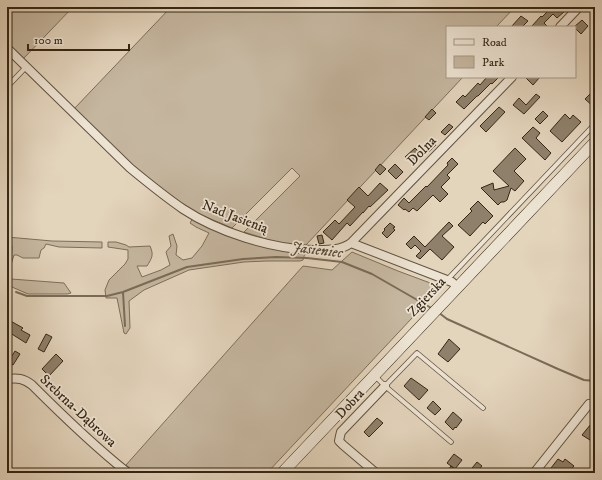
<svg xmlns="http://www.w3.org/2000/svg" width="602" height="480" font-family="'IM FELL DW Pica',serif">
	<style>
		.green { fill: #c5b69f; stroke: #7d6e5a }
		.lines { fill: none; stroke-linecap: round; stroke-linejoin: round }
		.stream { stroke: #7a6b57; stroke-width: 2 }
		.building { fill: #8f806b; stroke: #352614 }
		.lane-casing { stroke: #60523e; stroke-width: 5.5 }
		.street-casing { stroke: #60523e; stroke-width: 10 }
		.secondary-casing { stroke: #352614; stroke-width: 12 }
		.lane { stroke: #ede3d3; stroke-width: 4 }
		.street { stroke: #ede3d3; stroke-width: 8 }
		.secondary { stroke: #ede3d3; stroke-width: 11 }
		.labels { text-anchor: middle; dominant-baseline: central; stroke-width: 3.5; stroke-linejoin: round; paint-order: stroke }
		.street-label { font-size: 14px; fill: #352614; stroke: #ede3d3 }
		.water-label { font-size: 15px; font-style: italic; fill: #584835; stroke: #ede3d3 }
	</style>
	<rect width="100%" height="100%" fill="#e3d4bc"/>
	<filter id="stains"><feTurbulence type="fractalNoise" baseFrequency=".005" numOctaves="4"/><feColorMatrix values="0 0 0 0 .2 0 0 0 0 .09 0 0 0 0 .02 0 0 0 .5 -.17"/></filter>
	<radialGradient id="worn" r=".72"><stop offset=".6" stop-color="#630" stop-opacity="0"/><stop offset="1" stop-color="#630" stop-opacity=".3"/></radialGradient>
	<path class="green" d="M 7,7 L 73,7 L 23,59 L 7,43 Z
		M 171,7 L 515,7 L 496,27 L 447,27 L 447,77 L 463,77 L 306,245 L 282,244 L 244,232 L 300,176 L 292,168 L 232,228 L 194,212 L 165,191 L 134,168 L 73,110 Z
		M 193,218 L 282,251 L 295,253 L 305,253 L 303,260 L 300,261 L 267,261 L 244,262 L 189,270 L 144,290 L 129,301 L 130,328 L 126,334 L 124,333 L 117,298 L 106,298 L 105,290 L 109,280 L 125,264 L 128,259 L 128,250 L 108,247 L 108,242 L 116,242 L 126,245 L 129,247 L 150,246 C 154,255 152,258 147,266 L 137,266 L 142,277 L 161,270 L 170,265 L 166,252 L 171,246 L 169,236 L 173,234 L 177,246 L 176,255 L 183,260 L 192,258 L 202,246 L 209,233 L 196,227 L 190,223 Z
		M 7,237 L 52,241 L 102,242 L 102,248 L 59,247 L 46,244 L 44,248 L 41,250 L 39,258 L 23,258 L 17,255 L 14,255 L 7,277 L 11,279 L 64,283 L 71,293 L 67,294 L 28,294 L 12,287 L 7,290 L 7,270 L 11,260 L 12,246 L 7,244 Z
		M 352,252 L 398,271 L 441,287 L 267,473 L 136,473 L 126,465 L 303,266 L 332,270 Z"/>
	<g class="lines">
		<path class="stream" d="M 7,289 L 11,290
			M 16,292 L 27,296 L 107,296 L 123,292 L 187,267 L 243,259 L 276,257 L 307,258 L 342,262 L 372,274 L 433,309
			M 123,292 L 125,326
			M 438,312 L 447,319 L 558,369 L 584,380 L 595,381"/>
	</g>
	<path class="building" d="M 552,7 L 561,7 L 565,11 L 557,18 L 553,14 L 544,23 L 548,27 L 531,27 L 541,16 L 542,17 Z
		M 521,16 L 528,21 L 522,27 L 511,27 Z
		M 582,20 L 588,26 L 581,34 L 574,27 Z
		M 487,77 L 499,77 L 492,84 L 491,83 L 478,96 L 477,96 L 464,109 L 456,102 L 463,95 L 465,97 L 478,83 L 480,85 Z
		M 525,77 L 540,77 L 533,85 Z
		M 595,89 L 595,108 L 585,99 Z
		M 536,94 L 540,97 L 524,114 L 513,105 L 519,98 L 526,105 Z
		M 499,107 L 505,112 L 486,132 L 480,126 Z
		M 432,109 L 436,113 L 429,120 L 425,117 Z
		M 543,111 L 548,116 L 540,124 L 535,119 Z
		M 565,114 L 570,119 L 573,115 L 581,122 L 562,142 L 550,131 Z
		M 449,124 L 453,127 L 445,135 L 441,132 Z
		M 533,127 L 540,133 L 536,138 L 551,153 L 545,160 L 522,138 Z
		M 432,141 L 436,145 L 429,152 L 425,148 Z
		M 415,148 L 421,154 L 412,163 L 405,157 Z
		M 515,148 L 526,159 L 514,171 L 524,181 L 515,191 L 511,188 L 507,200 L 504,202 L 501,202 L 498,205 L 481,188 L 493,183 L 494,190 L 509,186 L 493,171 Z
		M 452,158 L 458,164 L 447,175 L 450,178 L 441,187 L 448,194 L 440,202 L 433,195 L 417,211 L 413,208 L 409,212 L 405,209 L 404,210 L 398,205 L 404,198 L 409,203 L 426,186 L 427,187 L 448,165 L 447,163 Z
		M 380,164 L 386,169 L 380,175 L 375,170 Z
		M 395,164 L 403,172 L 396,179 L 388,171 Z
		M 380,183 L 388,190 L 370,207 L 369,206 L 363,213 L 363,212 L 350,226 L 347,223 L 332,240 L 323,232 L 335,220 L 339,224 L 355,207 L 347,200 L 359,187 L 368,196 Z
		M 478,201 L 493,216 L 485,224 L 483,222 L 470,236 L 458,225 L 472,211 L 470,209 Z
		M 449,222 L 453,226 L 442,236 L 454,247 L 442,260 L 430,249 L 420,259 L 416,256 L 421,251 L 415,245 L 411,249 L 406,244 L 414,236 L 425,247 Z
		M 390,223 L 395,227 L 393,228 L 395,230 L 387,238 L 382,233 L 385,230 L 384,229 Z
		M 322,235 L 324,243 L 319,244 L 317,236 Z
		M 7,319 L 23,328 L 21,330 L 30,335 L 26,343 L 7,331 Z
		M 46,334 L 52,337 L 44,352 L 38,349 Z
		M 449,339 L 460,349 L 448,362 L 438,354 Z
		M 15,351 L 20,354 L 13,365 L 8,362 Z
		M 56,354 L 63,361 L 49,376 L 42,369 Z
		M 411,378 L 428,390 L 419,400 L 404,386 Z
		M 433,401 L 441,409 L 435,415 L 427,408 Z
		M 453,412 L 462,420 L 456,428 L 455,427 L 453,430 L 445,422 Z
		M 377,418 L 383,423 L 369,437 L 364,432 Z
		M 591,424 L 595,427 L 595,434 L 590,440 L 582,435 Z
		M 454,454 L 462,460 L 455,469 L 447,463 Z
		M 558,459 L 563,462 L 565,459 L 574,466 L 568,473 L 558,473 L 551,468 Z
		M 477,462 L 482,466 L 476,473 L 468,473 Z
		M 451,466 L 456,470 L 453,473 L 446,473 Z"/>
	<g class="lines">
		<g class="lane-casing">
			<path id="lane" d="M 7,87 L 26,67
				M 447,280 L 595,124
				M 375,376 L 385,386 L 417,353 L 483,408
				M 385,386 L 451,442"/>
		</g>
		<g class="street-casing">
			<path id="street" d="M 560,27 L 579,7
				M 7,48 L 130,168 C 147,182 164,196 183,209 C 218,232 271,249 313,250 C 326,250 340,251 351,243 L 452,282 L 457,287
				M 351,243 L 512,77
				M 7,379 C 18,378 23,378 32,385 C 63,416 94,446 128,473
				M 376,473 L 343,445 L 339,441 L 340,436 L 341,432 L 385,386
				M 534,473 L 589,404"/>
		</g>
		<g class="secondary-casing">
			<path id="secondary" d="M 282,473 L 595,142"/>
		</g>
		<use href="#lane" class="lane"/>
		<use href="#street" class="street"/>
		<use href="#secondary" class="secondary"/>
	</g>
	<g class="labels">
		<g class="street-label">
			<text transform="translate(422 151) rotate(-46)">Dolna</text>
			<text transform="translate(235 217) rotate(21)">Nad Jasienią</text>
			<text transform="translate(427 297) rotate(-47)">Zgierska</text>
			<text transform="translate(350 404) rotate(-47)">Dobra</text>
			<text transform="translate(78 411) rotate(43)">Srebrna-Dąbrowa</text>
		</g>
		<g class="water-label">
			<text transform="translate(317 250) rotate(7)">Jasieniec</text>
		</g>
	</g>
	<rect width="602" height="480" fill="none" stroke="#e3d4bc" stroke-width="24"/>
	<rect x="8" y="8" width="586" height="464" fill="none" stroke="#352614" stroke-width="2"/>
	<rect x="12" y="12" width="578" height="456" fill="none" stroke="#352614"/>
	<rect x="446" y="26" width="130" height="52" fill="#ede3d3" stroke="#a39787"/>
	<rect x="454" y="39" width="20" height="6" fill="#ede3d3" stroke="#a39787"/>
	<text x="482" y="46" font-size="12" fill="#352614">Road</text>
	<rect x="454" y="56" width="20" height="12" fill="#c5b69f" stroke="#a39787"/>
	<text x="482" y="66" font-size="12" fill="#352614">Park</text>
	<path d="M28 44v6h101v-6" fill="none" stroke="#352614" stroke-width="2"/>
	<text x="34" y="44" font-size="12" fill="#352614" stroke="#ede3d3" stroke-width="3" paint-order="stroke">100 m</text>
	<rect width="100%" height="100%" filter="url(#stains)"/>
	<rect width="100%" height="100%" fill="url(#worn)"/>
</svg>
